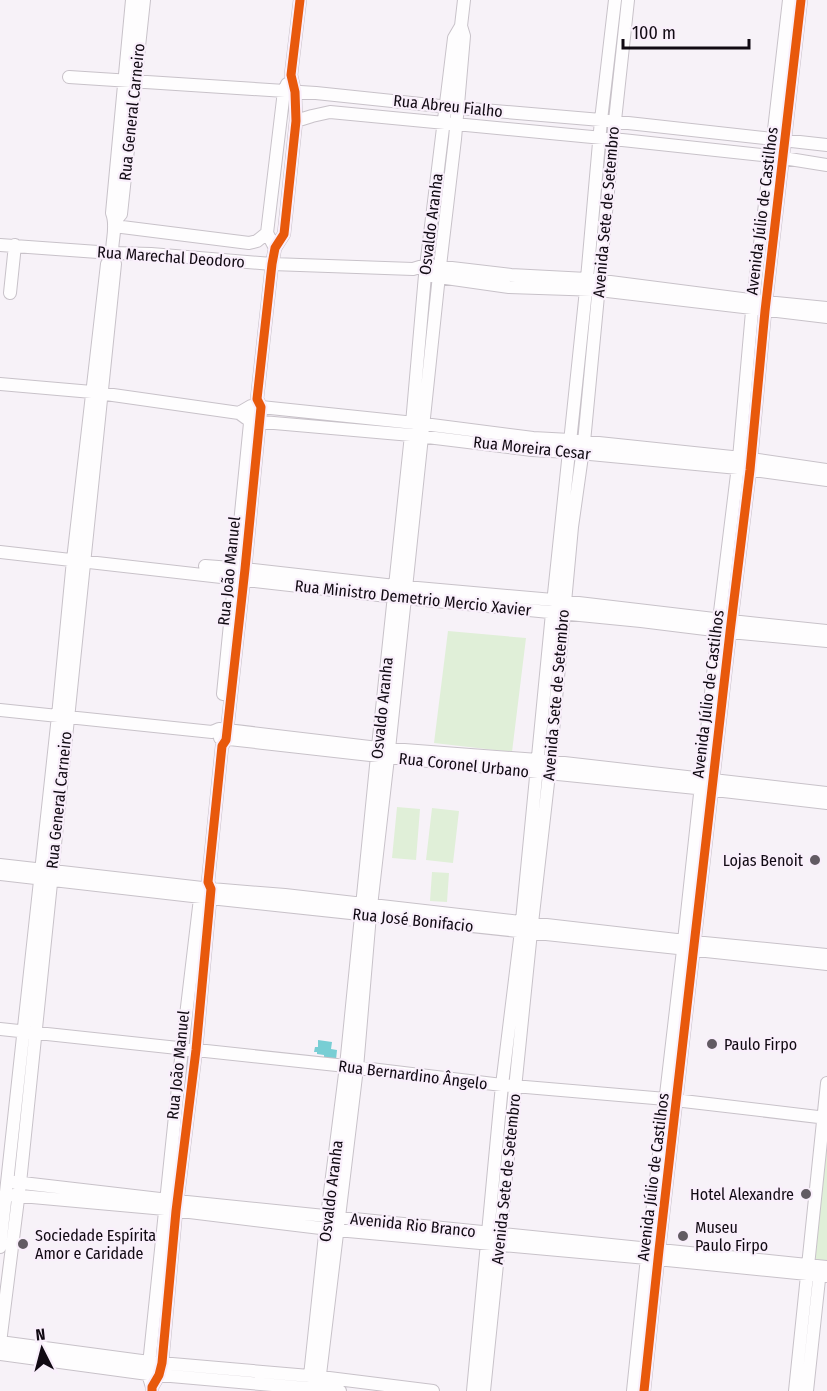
<svg xmlns="http://www.w3.org/2000/svg" width="827" height="1391" font-family="'Fira Sans Condensed',sans-serif">
	<style>
		.green { fill: #e0efd8 }
		.water { fill: #78ced4 }
		.lines { fill: none; stroke-linecap: round; stroke-linejoin: round }
		.minor-casing { stroke: #c8c2c9; stroke-width: 14 }
		.minor { stroke: #fefdfe; stroke-width: 12 }
		.cycleway-casing { stroke: #f9effb; stroke-width: 13 }
		.cycleway { stroke: #e8590c; stroke-width: 9 }
		.poi-dot { fill: #625b63; stroke: #f9effb; stroke-width: 2 }
		.labels { text-anchor: middle; dominant-baseline: central; stroke-width: 4.5; stroke-linejoin: round; paint-order: stroke }
		.street-label { font-size: 16px; fill: #110a13; stroke: #f9effb }
		.poi-label { font-size: 16px; fill: #110a13; stroke: #f9effb; text-anchor: start }
	</style>
	<rect width="100%" height="100%" fill="#f7f2f8"/>
	<path class="green" d="M 448,631 L 526,638 L 512,752 L 434,743 Z
		M 397,807 L 420,809 L 416,860 L 392,858 Z
		M 432,808 L 459,811 L 453,863 L 426,860 Z
		M 432,872 L 449,873 L 447,902 L 430,901 Z
		M 827,1136 L 827,1262 L 815,1261 Z"/>
	<path class="water" d="M 318,1040 L 332,1042 L 331,1049 L 337,1050 L 336,1060 L 324,1059 L 324,1055 L 317,1054 L 317,1052 L 314,1052 L 315,1047 L 318,1047 Z"/>
	<g class="lines">
		<g class="minor-casing">
			<path id="minor" d="M 69,77 L 316,93 L 459,108 L 601,120 L 827,145
				M 296,121 L 312,116 L 330,112 L 613,139 L 771,156 L 827,165
				M 115,221 L 121,214 L 144,0
				M 114,226 L 249,243 L 257,241 L 267,233
				M 0,245 L 112,253 L 151,254 L 272,264 L 413,269 L 426,265 L 511,275 L 587,279 L 766,302 L 827,308
				M 275,248 L 267,233 L 284,91 L 287,84
				M 432,276 L 509,287 L 599,290 L 827,317
				M 10,293 L 15,245
				M 0,384 L 92,392 L 239,413 L 250,421 L 411,435 L 532,450 L 569,452 L 738,468 L 827,480
				M 239,413 L 251,406 L 261,407 L 424,424 L 533,438 L 570,440 L 751,459 L 827,470
				M 0,552 L 405,598 L 641,621 L 730,632 L 827,641
				M 205,566 L 245,569 L 395,586 L 553,600 L 731,621 L 827,631
				M 223,694 L 251,413
				M 0,710 L 212,732 L 219,729 L 378,748 L 538,760 L 827,793
				M 220,738 L 388,757 L 706,789 L 827,803
				M 0,865 L 211,889 L 285,895 L 694,942 L 827,955
				M 0,874 L 210,898 L 827,964
				M 0,1029 L 346,1066 L 502,1085 L 666,1099 L 827,1118
				M 14,1182 L 177,1201 L 827,1267
				M 10,1195 L 165,1209 L 337,1230 L 647,1258 L 827,1276
				M 0,1247 L 58,716 L 73,560 L 107,264 L 112,258
				M 0,1342 L 149,1362 L 321,1377 L 433,1391
				M 0,1343 L 20,1183 L 115,264 C 107,249 119,230 112,213 L 132,0
				M 0,1354 L 148,1374 L 340,1391
				M 152,1387 L 159,1375 L 162,1363 L 176,1211 L 196,1050 L 211,889 L 208,882 L 222,746 L 226,740 L 245,569 L 261,407 L 257,399 L 272,264 L 275,248 L 284,234 L 296,121 L 295,92 L 291,75 L 300,0
				M 152,1391 L 152,1387 L 148,1374 L 182,1049 L 201,890
				M 311,1391 L 309,1388 L 310,1376 L 327,1216 L 346,1066 L 377,756 L 411,435 L 425,275 L 454,38 L 461,26
				M 318,1391 L 357,1068 L 370,915 L 389,749 L 440,266 L 455,139 L 464,36 L 461,26 L 464,0
				M 473,1391 L 502,1085 L 521,931 L 552,613 L 586,290 L 601,120 L 615,0
				M 484,1391 L 531,932 L 549,774 L 572,527 L 584,442 L 613,139 L 628,0
				M 633,1391 L 648,1248 L 683,950 L 719,620 L 739,458 L 753,300 L 771,156 L 789,0
				M 644,1391 L 659,1250 L 730,632 L 750,470 L 765,311 L 801,0
				M 795,1391 L 827,1083
				M 807,1391 L 820,1270"/>
		</g>
		<use href="#minor" class="minor"/>
		<g class="cycleway-casing">
			<path id="cycleway" d="M 152,1391 L 152,1387 L 159,1375 L 162,1363 L 176,1211 L 196,1050 L 211,889 L 208,882 L 222,746 L 226,740 L 245,569 L 261,407 L 257,399 L 272,264 L 275,248 L 284,234 L 296,121 L 295,92 L 291,75 L 300,0
				M 644,1391 L 659,1250 L 730,632 L 750,470 L 765,311 L 801,0"/>
		</g>
		<use href="#cycleway" class="cycleway"/>
	</g>
	<g class="poi-dot">
		<circle cx="815" cy="860" r="6"/>
		<circle cx="712" cy="1044" r="6"/>
		<circle cx="806" cy="1194" r="6"/>
		<circle cx="683" cy="1236" r="6"/>
		<circle cx="23" cy="1244" r="6"/>
	</g>
	<g class="labels">
		<g class="street-label">
			<text transform="translate(448 106) rotate(6)">Rua Abreu Fialho</text>
			<text transform="translate(132 112) rotate(-84)">Rua General Carneiro</text>
			<text transform="translate(762 211) rotate(-83)">Avenida Júlio de Castilhos</text>
			<text transform="translate(606 212) rotate(-85)">Avenida Sete de Setembro</text>
			<text transform="translate(431 224) rotate(-83)">Osvaldo Aranha</text>
			<text transform="translate(171 257) rotate(4)">Rua Marechal Deodoro</text>
			<text transform="translate(532 448) rotate(6)">Rua Moreira Cesar</text>
			<text transform="translate(229 571) rotate(-84)">Rua João Manuel</text>
			<text transform="translate(413 598) rotate(6)">Rua Ministro Demetrio Mercio Xavier</text>
			<text transform="translate(708 694) rotate(-83)">Avenida Júlio de Castilhos</text>
			<text transform="translate(556 695) rotate(-85)">Avenida Sete de Setembro</text>
			<text transform="translate(382 708) rotate(-84)">Osvaldo Aranha</text>
			<text transform="translate(464 765) rotate(6)">Rua Coronel Urbano</text>
			<text transform="translate(59 800) rotate(-84)">Rua General Carneiro</text>
			<text transform="translate(413 920) rotate(6)">Rua José Bonifacio</text>
			<text transform="translate(178 1065) rotate(-84)">Rua João Manuel</text>
			<text transform="translate(413 1075) rotate(7)">Rua Bernardino Ângelo</text>
			<text transform="translate(653 1177) rotate(-83)">Avenida Júlio de Castilhos</text>
			<text transform="translate(506 1179) rotate(-84)">Avenida Sete de Setembro</text>
			<text transform="translate(331 1191) rotate(-83)">Osvaldo Aranha</text>
			<text transform="translate(413 1225) rotate(6)">Avenida Rio Branco</text>
		</g>
		<g class="poi-label">
			<text x="803" y="860" text-anchor="end">Lojas Benoit</text>
			<text x="724" y="1044">Paulo Firpo</text>
			<text x="794" y="1194" text-anchor="end">Hotel Alexandre</text>
			<text x="695" y="1227">Museu<tspan x="695" dy="18">Paulo Firpo</tspan></text>
			<text x="35" y="1235">Sociedade Espírita<tspan x="35" dy="18">Amor e Caridade</tspan></text>
		</g>
	</g>
	<g transform="translate(42 1349) rotate(354)" stroke="#f9effb" stroke-width="4.5" paint-order="stroke">
	<path d="M0-4.5L10 22L0 15L-10 22Z" fill="#110a13"/>
	<text y="-9" font-size="16" font-weight="bold" text-anchor="middle" fill="#110a13">N</text>
	</g>
	<path d="M623 39v9h126v-9" fill="none" stroke="#110a13" stroke-width="3"/>
	<text x="632" y="39" font-size="18" fill="#110a13" stroke="#f9effb" stroke-width="4.5" paint-order="stroke">100 m</text>
</svg>
